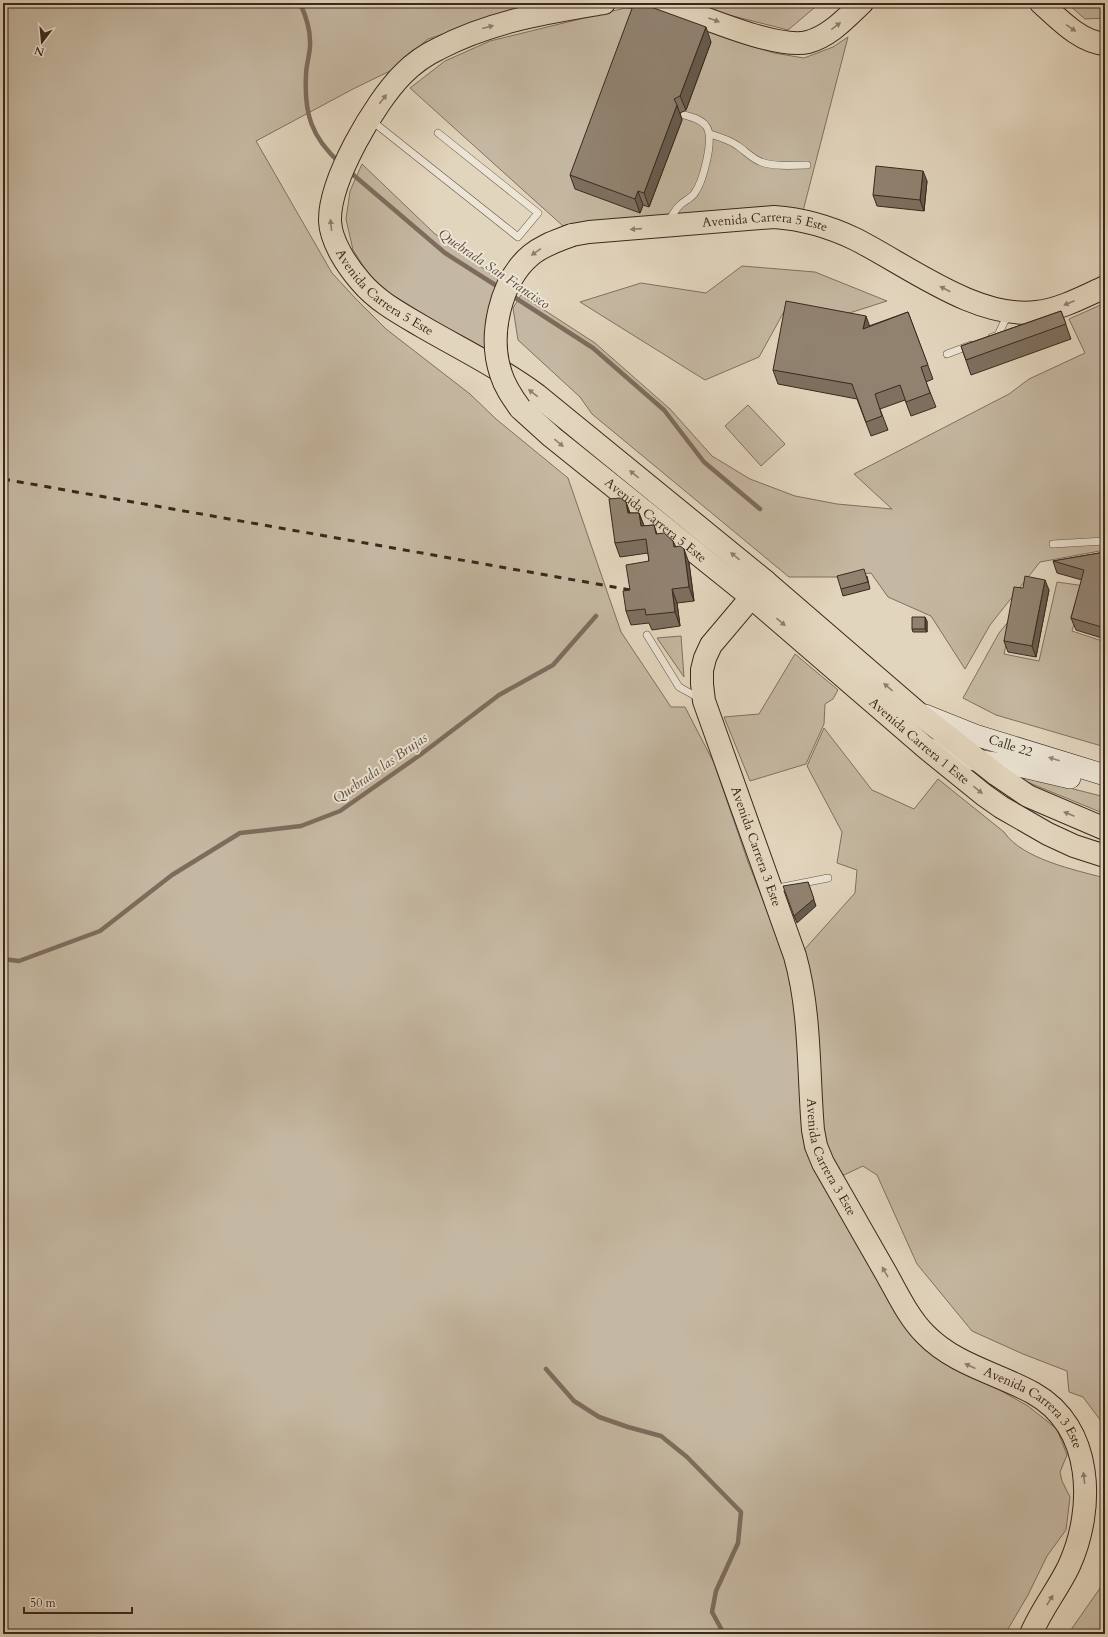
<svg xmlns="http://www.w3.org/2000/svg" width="1108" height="1637" font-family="Cardo,serif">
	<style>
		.green { fill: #c5b8a2; stroke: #807060 }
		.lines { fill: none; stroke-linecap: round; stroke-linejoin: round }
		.stream { stroke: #7d6c5d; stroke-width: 4.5 }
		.lane-casing { stroke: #645345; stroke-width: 8 }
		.secondary-casing { stroke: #3a281d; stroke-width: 22 }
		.primary-casing { stroke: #3a281d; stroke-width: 24 }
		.lane { stroke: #ece4d4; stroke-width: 7 }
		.secondary { stroke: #ece4d4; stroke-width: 21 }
		.primary { stroke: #e2d5bd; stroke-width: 22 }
		.rail { stroke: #3a281d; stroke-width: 3; stroke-dasharray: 7 7; stroke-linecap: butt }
		.primary-bridge-casing { stroke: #3a281d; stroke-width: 24; stroke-linecap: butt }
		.primary-bridge { stroke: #e2d5bd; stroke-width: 22 }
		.wall { fill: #7d7060; stroke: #3a281d }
		.shaded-wall { fill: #665b4e; stroke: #3a281d }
		.building { fill: #918270; stroke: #3a281d }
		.oneway { fill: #8e7e6d }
		.oneway2 { fill: #938678 }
		.labels { text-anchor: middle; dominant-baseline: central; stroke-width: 4; stroke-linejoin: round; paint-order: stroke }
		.street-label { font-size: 13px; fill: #3a281d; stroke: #ece4d4 }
		.water-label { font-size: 14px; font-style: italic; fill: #5b4a3d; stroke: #ece4d4 }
	</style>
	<rect width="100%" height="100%" fill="#e2d5bd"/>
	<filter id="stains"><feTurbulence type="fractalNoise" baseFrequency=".005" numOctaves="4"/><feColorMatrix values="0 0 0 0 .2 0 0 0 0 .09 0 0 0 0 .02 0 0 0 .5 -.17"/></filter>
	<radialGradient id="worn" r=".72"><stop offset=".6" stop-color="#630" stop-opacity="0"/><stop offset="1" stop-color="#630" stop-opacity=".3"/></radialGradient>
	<path class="green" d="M 3,3 L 540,3 L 520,8 L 428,39 L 392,70 L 353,89 L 256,141 L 332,273 L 356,299 L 386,329 L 470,394 L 496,419 L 568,478 L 621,632 L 671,707 L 685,707 L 714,763 L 748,862 L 785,956 L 795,999 L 802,1097 L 877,1264 L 973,1375 L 1028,1406 L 1057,1429 L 1067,1455 L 1060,1472 L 1062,1481 L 1070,1497 L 1066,1530 L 1047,1556 L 1028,1595 L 1005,1634 L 3,1634 Z
		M 682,3 L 820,3 L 788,30 Z
		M 1067,3 L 1105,3 L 1105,18 L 1085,19 Z
		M 625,8 L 660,11 L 720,36 L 774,53 L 804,58 L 833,47 L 848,37 L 803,211 L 762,207 L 563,226 L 410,88 L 445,61 L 490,41 Z
		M 362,164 L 435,234 L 501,281 L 486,319 L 487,353 L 375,284 L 353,250 L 346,219 L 350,191 Z
		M 742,266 L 815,272 L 887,301 L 840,316 L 786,308 L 759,357 L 705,380 L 580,302 L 641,283 L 706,293 Z
		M 521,295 L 595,343 L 670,409 L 712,456 L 750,479 L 795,496 L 837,504 L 892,509 L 854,474 L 1009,394 L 1029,379 L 1085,353 L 1069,319 L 1105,303 L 1105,550 L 1040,562 L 990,625 L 965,669 L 931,616 L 888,597 L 871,573 L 837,577 L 789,577 L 592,414 L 580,397 L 518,340 L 513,308 Z
		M 748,405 L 785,444 L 761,466 L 725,426 Z
		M 1057,582 L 1085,586 L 1072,631 L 1105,642 L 1105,747 L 996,715 L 963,698 L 999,633 L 1012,617 L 1004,654 L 1039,661 Z
		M 681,636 L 684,677 L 657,638 Z
		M 795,654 L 838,690 L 833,699 L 825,704 L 824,724 L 806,764 L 750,781 L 724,717 L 759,714 Z
		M 824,728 L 872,790 L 914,809 L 938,779 L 1004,832 C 1022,859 1075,870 1105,878 L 1105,1429 L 1104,1425 L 1083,1397 L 1069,1392 L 1067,1371 L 1023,1354 L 972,1331 L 917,1264 L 877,1175 L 863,1166 L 844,1175 L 827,1162 L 804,950 L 855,893 L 857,870 L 837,863 L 842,832 L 807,766 Z
		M 1015,777 L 1038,780 L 1105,797 L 1105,814 Z
		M 1105,1521 L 1105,1634 L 1068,1634 L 1105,1581 Z"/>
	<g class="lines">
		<path class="stream" d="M 300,3 C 305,14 310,30 310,41 C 311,52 306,64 306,75 C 304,113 311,137 340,163
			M 350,172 L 445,253 L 500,288
			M 511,295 L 593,348 L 664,410 L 704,462 L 760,509
			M 3,959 L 19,961 L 100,931 L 172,875 L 240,833 L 301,826 L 340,811 L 420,755 L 499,695 L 553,665 L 596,616
			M 546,1369 L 574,1401 L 599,1417 L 628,1427 L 661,1436 L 687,1457 L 741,1512 L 738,1543 L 716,1591 L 712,1612 L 724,1634"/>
		<g class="lane-casing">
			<path id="lane" d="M 372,121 L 518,237 L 538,213 L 438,133
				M 710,134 C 720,137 730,140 738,146 C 747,152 753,160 764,163 C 778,167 793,165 807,165
				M 669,221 C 672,216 675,210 679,206 C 684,201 690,199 694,194 C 703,182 715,138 706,126 C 701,119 691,117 684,115
				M 992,337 L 998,335 L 1008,314
				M 947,354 L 971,345
				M 1053,544 L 1105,541
				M 647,635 L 679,687 L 699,698
				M 773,889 L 828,878"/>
		</g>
		<g class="secondary-casing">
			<g id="secondary">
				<path id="s1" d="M 925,715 L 975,735 L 1105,775"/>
				<path d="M 926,748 L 956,757 L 1023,767 L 1070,778"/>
			</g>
		</g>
		<g class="primary-casing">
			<g id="primary">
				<path id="s2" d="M 604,3 C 546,13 491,21 438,49 C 425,55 413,64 403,74 C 375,102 329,180 330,221 C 331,242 347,266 361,282 C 378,302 401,314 423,327 C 461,349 502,369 537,395 L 765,581 L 918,713 L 997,775 L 1028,796 L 1105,829"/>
				<path d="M 664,3 C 697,14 776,50 808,42 C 830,36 846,18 862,3"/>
				<path d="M 1041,3 C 1059,19 1080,42 1105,44"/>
				<path id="s3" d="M 572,235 L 589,232 L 774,217 C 803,219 828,226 855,239 C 907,265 977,320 1037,312 C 1061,309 1083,297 1105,287"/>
				<path id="s4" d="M 520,408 L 552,437 L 751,597 L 926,748 L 984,795 L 1001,807 L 1048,834 L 1074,846 L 1105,856"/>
				<path id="s5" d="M 765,581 L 711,645 L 705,658 L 702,670 L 702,684 L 704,701 L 795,956 C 811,1013 808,1072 813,1130 L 816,1146 L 823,1163 C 843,1198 863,1233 883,1268 C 896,1290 907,1316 925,1334 C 955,1365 997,1373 1033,1393 C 1094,1427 1095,1509 1069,1566 C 1058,1589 1041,1610 1031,1634"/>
			</g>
		</g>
		<use href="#lane" class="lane"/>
		<use href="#secondary" class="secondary"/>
		<use href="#primary" class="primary"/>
		<path class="rail" d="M 3,479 L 631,590"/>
		<g class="primary-bridge-casing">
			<path id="primary-bridge" d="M 520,408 C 512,397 505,387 501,374 C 488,336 500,281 531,255 C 543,245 557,241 572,235"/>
		</g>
		<use href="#primary-bridge" class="primary-bridge"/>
	</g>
	<path class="wall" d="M 711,42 L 686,110 L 680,113 L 682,120 L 649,207 L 643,205 L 640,213 L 575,189 L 570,175 Z
		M 927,181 L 924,211 L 877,206 L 873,195 Z
		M 1061,311 L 1071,339 L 971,375 L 961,346 Z
		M 908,312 L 933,379 L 926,382 L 936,407 L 911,416 L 905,400 L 880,409 L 888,430 L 871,436 L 857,399 L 778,384 L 773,370 L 869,326 Z
		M 626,502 L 630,513 L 639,513 L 644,526 L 654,525 L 657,534 L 673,541 L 676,547 L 689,563 L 694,601 L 677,603 L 680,626 L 652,630 L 649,623 L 631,625 L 626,611 L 630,590 L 649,561 L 648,553 L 620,557 L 615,543 Z
		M 1105,552 L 1105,639 L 1076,630 L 1071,618 L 1082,580 L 1057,573 L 1053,561 Z
		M 867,576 L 870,589 L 843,596 L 841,589 Z
		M 1023,588 L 1049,590 L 1036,657 L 1008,652 L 1004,641 Z
		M 927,621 L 927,632 L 913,632 L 912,629 Z"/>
	<path class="shaded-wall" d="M 706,27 L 711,42 L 686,110 L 680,96 Z
		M 677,105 L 682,120 L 649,207 L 644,193 Z
		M 923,171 L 927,181 L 924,211 L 920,200 Z
		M 638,191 L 643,205 L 640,213 L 635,199 Z
		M 866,316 L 871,330 L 863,329 Z
		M 626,502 L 631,517 L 628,513 Z
		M 639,513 L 645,528 L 641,526 Z
		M 684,549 L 689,563 L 694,601 L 689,587 Z
		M 1105,572 L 1105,601 L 1100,590 Z
		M 1045,580 L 1049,590 L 1036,657 L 1032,646 Z
		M 672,589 L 677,603 L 680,626 L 675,612 Z
		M 925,617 L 927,621 L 927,632 L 925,629 Z
		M 808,882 L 816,906 L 797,923 L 794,916 Z"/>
	<path class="building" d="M 634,3 L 640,3 L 706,27 L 680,96 L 674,99 L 677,105 L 644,193 L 638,191 L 635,199 L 570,175 Z
		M 876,166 L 923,171 L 920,200 L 873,195 Z
		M 786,301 L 866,316 L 863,329 L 908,312 L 928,365 L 921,367 L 930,393 L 906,402 L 900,385 L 875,394 L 882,416 L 866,422 L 852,384 L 773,370 Z
		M 1061,311 L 1066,324 L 966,360 L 961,346 Z
		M 620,498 L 626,502 L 628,513 L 639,513 L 641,526 L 654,525 L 656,534 L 664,533 L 673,541 L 674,547 L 680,546 L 684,549 L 689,587 L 672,589 L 675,612 L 646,615 L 645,609 L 626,611 L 623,591 L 630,590 L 626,565 L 649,561 L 646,539 L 615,543 L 609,499 Z
		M 1105,552 L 1105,572 L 1100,590 L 1105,591 L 1105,628 L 1071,618 L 1084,570 L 1053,561 Z
		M 864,569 L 868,582 L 841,589 L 837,576 Z
		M 1025,576 L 1045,580 L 1032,646 L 1004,641 L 1014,587 L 1023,588 Z
		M 912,617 L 925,617 L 925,629 L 912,629 Z
		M 808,882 L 814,899 L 794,916 L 783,886 Z"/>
	<defs><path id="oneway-solid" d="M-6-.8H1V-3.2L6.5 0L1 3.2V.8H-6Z"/></defs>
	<g class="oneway">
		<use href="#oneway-solid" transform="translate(714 20) rotate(20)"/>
		<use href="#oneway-solid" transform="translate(836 26) rotate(-38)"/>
		<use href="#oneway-solid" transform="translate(488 27) rotate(-15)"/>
		<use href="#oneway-solid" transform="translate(1071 28) rotate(35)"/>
		<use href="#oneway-solid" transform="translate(383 99) rotate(-52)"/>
		<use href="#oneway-solid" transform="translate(331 225) rotate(-96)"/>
		<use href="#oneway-solid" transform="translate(636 229) rotate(176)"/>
		<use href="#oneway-solid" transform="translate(536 252) rotate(145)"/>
		<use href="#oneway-solid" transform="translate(945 289) rotate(-152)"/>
		<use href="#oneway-solid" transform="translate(1069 303) rotate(157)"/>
		<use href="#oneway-solid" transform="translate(533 393) rotate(-143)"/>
		<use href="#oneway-solid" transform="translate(559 443) rotate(39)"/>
		<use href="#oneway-solid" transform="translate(634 474) rotate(-141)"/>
		<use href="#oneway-solid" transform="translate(735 556) rotate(-141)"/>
		<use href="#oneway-solid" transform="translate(781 622) rotate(41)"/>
		<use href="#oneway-solid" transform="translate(888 687) rotate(-140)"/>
		<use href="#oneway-solid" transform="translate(978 790) rotate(39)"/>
		<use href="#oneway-solid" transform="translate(1069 814) rotate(-157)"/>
		<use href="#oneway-solid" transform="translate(885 1272) rotate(-120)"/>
		<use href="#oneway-solid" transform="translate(970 1366) rotate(-155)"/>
		<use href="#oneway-solid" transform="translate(1084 1478) rotate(-97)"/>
		<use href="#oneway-solid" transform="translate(1050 1600) rotate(-58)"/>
	</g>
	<use class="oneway2" href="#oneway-solid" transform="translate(1054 759) rotate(-163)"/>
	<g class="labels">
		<g class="street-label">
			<text stroke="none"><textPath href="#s3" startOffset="194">Avenida Carrera 5 Este</textPath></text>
			<text stroke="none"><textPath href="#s2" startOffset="477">Avenida Carrera 5 Este</textPath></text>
			<text stroke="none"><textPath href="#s4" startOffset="176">Avenida Carrera 5 Este</textPath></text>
			<text stroke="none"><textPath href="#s4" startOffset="520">Avenida Carrera 1 Este</textPath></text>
			<text stroke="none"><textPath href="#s1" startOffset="91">Calle 22</textPath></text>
			<text stroke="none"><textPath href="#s5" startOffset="296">Avenida Carrera 3 Este</textPath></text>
			<text stroke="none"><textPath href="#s5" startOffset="619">Avenida Carrera 3 Este</textPath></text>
			<text stroke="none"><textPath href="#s5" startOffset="955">Avenida Carrera 3 Este</textPath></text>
		</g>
		<g class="water-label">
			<text transform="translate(494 269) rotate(34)">Quebrada San Francisco</text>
			<text transform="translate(380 768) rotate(-35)">Quebrada las Brujas</text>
		</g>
	</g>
	<rect width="1108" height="1637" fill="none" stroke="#e2d5bd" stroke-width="16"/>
	<rect x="4" y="4" width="1100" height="1629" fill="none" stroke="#3a281d" stroke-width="2"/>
	<rect x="8" y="8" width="1092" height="1621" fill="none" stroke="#3a281d"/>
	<g transform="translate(42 42) rotate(196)" stroke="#ece4d4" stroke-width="3" paint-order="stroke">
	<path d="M0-3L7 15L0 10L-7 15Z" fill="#3a281d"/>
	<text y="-6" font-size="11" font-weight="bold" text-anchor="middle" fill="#3a281d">N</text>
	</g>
	<path d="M24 1607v6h108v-6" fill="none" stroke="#3a281d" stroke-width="2"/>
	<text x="30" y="1607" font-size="12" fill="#3a281d" stroke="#ece4d4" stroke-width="3" paint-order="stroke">50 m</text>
	<rect width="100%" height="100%" filter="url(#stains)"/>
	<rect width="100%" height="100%" fill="url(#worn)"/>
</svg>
